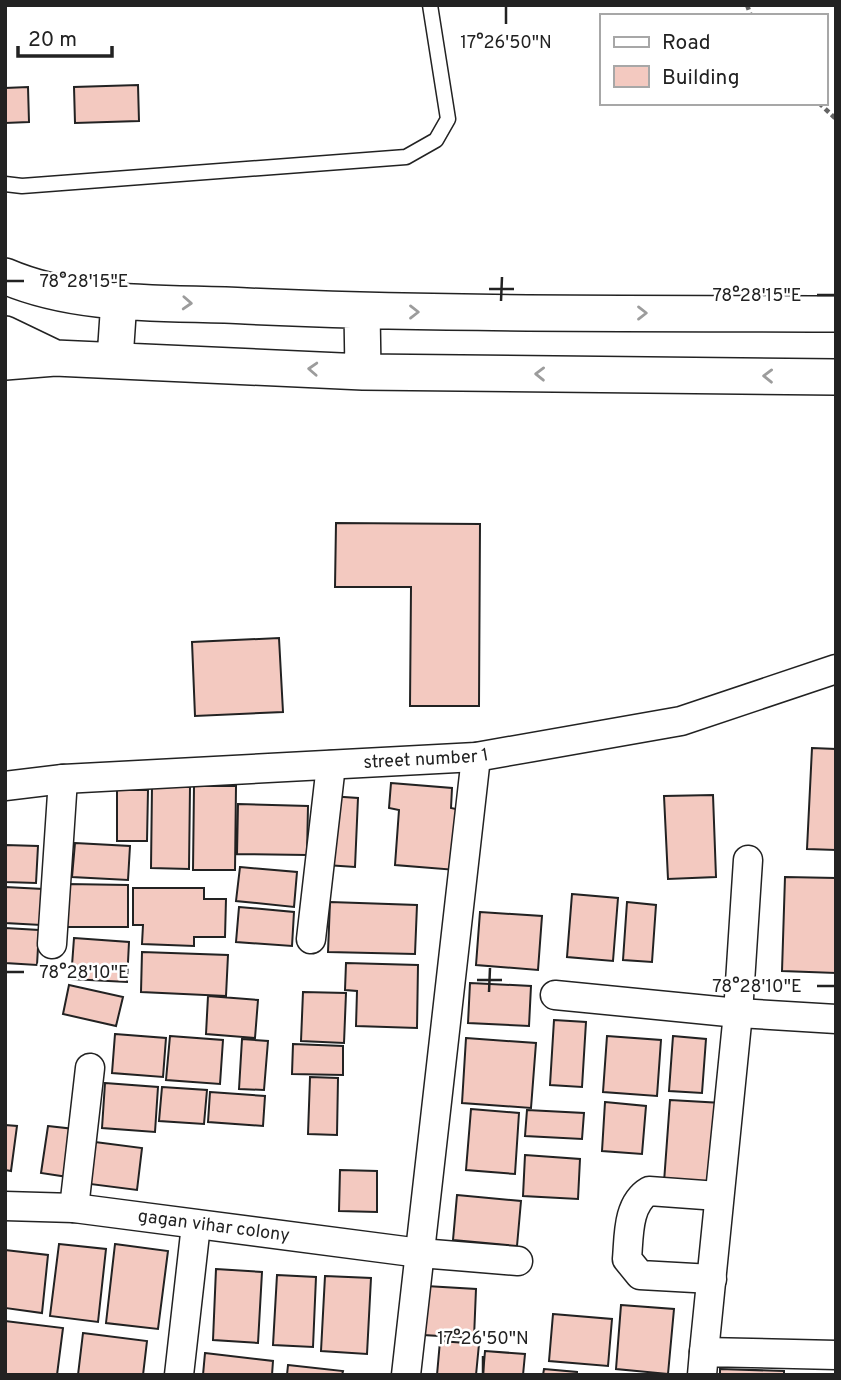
<svg xmlns="http://www.w3.org/2000/svg" width="841" height="1380" font-family="Overpass,sans-serif">
	<style>
		.building { fill: #f3c9c0; stroke: #222; stroke-width: 2 }
		.lines { fill: none; stroke-linecap: round; stroke-linejoin: round }
		.service-casing { stroke: #222; stroke-width: 17 }
		.minor-casing { stroke: #222; stroke-width: 31 }
		.tertiary-casing { stroke: #222; stroke-width: 38 }
		.path { stroke: #646464; stroke-width: 4.5; stroke-dasharray: 5 3.5; stroke-linecap: butt }
		.service { stroke: #fff; stroke-width: 14 }
		.minor { stroke: #fff; stroke-width: 28 }
		.tertiary { stroke: #fff; stroke-width: 35 }
		.oneway { stroke: #9c9c9c }
		.ticks { fill: none; stroke: #222; stroke-width: 2.5 }
		.labels { text-anchor: middle; dominant-baseline: central; stroke-width: 5; stroke-linejoin: round; paint-order: stroke }
		.street-label { font-size: 18px; fill: #222; stroke: #fff }
		.ticks-label { font-size: 18px; text-anchor: middle; fill: #222; stroke: #fff; stroke-width: 5; stroke-linejoin: round; paint-order: stroke }
	</style>
	<rect width="100%" height="100%" fill="#fff"/>
	<path class="building" d="M 138,85 L 139,121 L 75,123 L 74,87 Z
		M 28,87 L 29,122 L 5,123 L 5,88 Z
		M 336,523 L 480,524 L 479,706 L 410,706 L 411,587 L 335,587 Z
		M 279,638 L 283,712 L 195,716 L 192,642 Z
		M 812,748 L 836,749 L 836,850 L 807,849 Z
		M 391,783 L 452,788 L 451,808 L 456,809 L 456,870 L 395,865 L 399,810 L 389,808 Z
		M 152,786 L 190,787 L 189,869 L 151,868 Z
		M 194,786 L 236,786 L 235,870 L 193,870 Z
		M 117,790 L 148,790 L 147,841 L 117,841 Z
		M 713,795 L 716,877 L 668,879 L 664,796 Z
		M 329,796 L 358,798 L 355,867 L 326,865 Z
		M 238,804 L 308,806 L 307,855 L 237,854 Z
		M 75,843 L 130,846 L 128,880 L 72,877 Z
		M 5,845 L 38,846 L 36,883 L 5,882 Z
		M 240,867 L 297,872 L 294,907 L 236,901 Z
		M 785,877 L 836,878 L 836,973 L 782,971 Z
		M 67,884 L 128,885 L 128,927 L 67,927 Z
		M 5,887 L 43,889 L 41,925 L 5,923 Z
		M 133,888 L 204,888 L 204,899 L 226,899 L 225,937 L 194,937 L 194,946 L 142,944 L 143,925 L 133,925 Z
		M 572,894 L 618,898 L 613,961 L 567,957 Z
		M 330,902 L 417,905 L 415,954 L 328,952 Z
		M 627,902 L 656,905 L 652,962 L 623,960 Z
		M 239,907 L 294,912 L 292,946 L 236,942 Z
		M 480,912 L 542,916 L 538,970 L 476,965 Z
		M 5,928 L 39,930 L 37,965 L 5,963 Z
		M 74,938 L 129,942 L 127,982 L 71,979 Z
		M 142,952 L 228,955 L 226,996 L 141,992 Z
		M 346,963 L 418,965 L 417,1028 L 356,1026 L 357,991 L 345,990 Z
		M 470,983 L 531,986 L 529,1026 L 468,1023 Z
		M 69,985 L 123,997 L 116,1026 L 63,1014 Z
		M 303,992 L 346,993 L 344,1043 L 301,1041 Z
		M 208,996 L 258,1000 L 255,1038 L 206,1034 Z
		M 554,1020 L 586,1022 L 582,1087 L 550,1085 Z
		M 115,1034 L 166,1038 L 163,1077 L 112,1073 Z
		M 170,1036 L 223,1040 L 220,1084 L 166,1080 Z
		M 607,1036 L 661,1040 L 657,1096 L 603,1092 Z
		M 673,1036 L 706,1039 L 702,1093 L 669,1091 Z
		M 466,1038 L 536,1043 L 531,1108 L 462,1103 Z
		M 242,1039 L 268,1041 L 264,1090 L 239,1089 Z
		M 293,1044 L 343,1046 L 343,1075 L 292,1074 Z
		M 310,1077 L 338,1078 L 337,1135 L 308,1134 Z
		M 105,1083 L 158,1087 L 155,1132 L 102,1128 Z
		M 162,1087 L 207,1090 L 204,1124 L 159,1121 Z
		M 210,1092 L 265,1096 L 263,1126 L 208,1122 Z
		M 670,1100 L 722,1103 L 716,1185 L 664,1182 Z
		M 605,1102 L 646,1106 L 642,1154 L 602,1151 Z
		M 471,1109 L 519,1113 L 515,1174 L 466,1170 Z
		M 527,1110 L 584,1113 L 582,1139 L 525,1136 Z
		M 5,1125 L 17,1126 L 11,1171 L 5,1170 Z
		M 48,1126 L 74,1129 L 68,1177 L 41,1173 Z
		M 95,1142 L 142,1148 L 137,1190 L 90,1184 Z
		M 525,1155 L 580,1159 L 578,1199 L 523,1196 Z
		M 340,1170 L 377,1171 L 377,1212 L 339,1211 Z
		M 457,1195 L 521,1201 L 517,1246 L 453,1240 Z
		M 59,1244 L 106,1249 L 98,1322 L 50,1316 Z
		M 115,1244 L 168,1251 L 158,1329 L 106,1323 Z
		M 5,1250 L 48,1255 L 42,1313 L 5,1308 Z
		M 216,1269 L 262,1272 L 258,1343 L 213,1340 Z
		M 277,1275 L 316,1277 L 313,1347 L 273,1345 Z
		M 325,1276 L 371,1278 L 367,1354 L 321,1351 Z
		M 426,1286 L 476,1289 L 474,1338 L 423,1335 Z
		M 621,1305 L 674,1309 L 668,1374 L 616,1369 Z
		M 553,1314 L 612,1319 L 608,1366 L 549,1361 Z
		M 5,1321 L 63,1328 L 57,1375 L 5,1375 Z
		M 83,1333 L 147,1341 L 143,1375 L 78,1375 Z
		M 440,1341 L 479,1344 L 476,1375 L 437,1375 Z
		M 485,1351 L 525,1354 L 523,1375 L 483,1375 Z
		M 205,1353 L 273,1361 L 272,1375 L 203,1375 Z
		M 288,1365 L 343,1371 L 342,1375 L 287,1375 Z
		M 544,1369 L 577,1372 L 577,1375 L 543,1375 Z
		M 720,1369 L 784,1371 L 784,1375 L 720,1375 Z"/>
	<g class="lines">
		<g class="service-casing">
			<path id="service" d="M 5,184 L 22,186 L 406,157 L 436,140 L 448,119 L 430,5"/>
		</g>
		<g class="minor-casing">
			<g id="minor">
				<path id="s1" d="M 5,786 L 63,779 L 476,757 L 681,721 L 836,669"/>
				<path d="M 311,939 L 331,765"/>
				<path d="M 52,944 L 63,779"/>
				<path d="M 555,995 L 738,1013 L 836,1019"/>
				<path id="s2" d="M 5,1206 L 74,1208 L 420,1253 L 518,1261"/>
				<path d="M 74,1208 L 90,1068"/>
				<path d="M 712,1279 L 640,1275 L 627,1259 C 629,1237 627,1204 649,1191 L 718,1196"/>
				<path d="M 704,1352 L 738,1013 L 748,860"/>
				<path d="M 179,1375 L 196,1225"/>
				<path d="M 406,1375 L 476,757"/>
				<path d="M 702,1375 L 704,1352 L 836,1355"/>
			</g>
		</g>
		<g class="tertiary-casing">
			<path id="tertiary" d="M 5,276 C 79,308 168,302 246,306 C 443,315 639,313 836,314
				M 362,311 L 363,372
				M 5,334 L 55,358
				M 115,359 L 119,300
				M 5,362 L 55,358 L 363,372 L 836,377"/>
		</g>
		<path class="path" d="M 747,5 L 751,16
			M 819,103 L 836,119"/>
		<use href="#service" class="service"/>
		<use href="#minor" class="minor"/>
		<use href="#tertiary" class="tertiary"/>
	</g>
	<defs><path id="oneway-chevron" d="M-2-3.5L2.5 0L-2 3.5" fill="none" stroke-width="1.6" stroke-linecap="round" stroke-linejoin="round" transform="scale(1.75)"/></defs>
	<g class="oneway">
		<use href="#oneway-chevron" transform="translate(187 303) rotate(3)"/>
		<use href="#oneway-chevron" transform="translate(414 312)"/>
		<use href="#oneway-chevron" transform="translate(642 313)"/>
		<use href="#oneway-chevron" transform="translate(313 369) rotate(-177)"/>
		<use href="#oneway-chevron" transform="translate(540 374) rotate(-179)"/>
		<use href="#oneway-chevron" transform="translate(768 376) rotate(-179)"/>
	</g>
	<path class="ticks" d="M 506,24 L 506,7M 7,281 L 24,281M 489,289 L 514,289M 817,295 L 834,295M 501,301 L 502,277M 7,972 L 24,972M 477,980 L 502,980M 817,986 L 834,986M 489,992 L 490,968M 483,1373 L 483,1356"/>
	<g class="labels">
		<g class="street-label">
			<text stroke="none"><textPath href="#s1" startOffset="422">street number 1</textPath></text>
			<text stroke="none"><textPath href="#s2" startOffset="210">gagan vihar colony</textPath></text>
		</g>
	</g>
	<g class="ticks-label">
		<text x="506" y="48">17°26'50"N</text>
		<text x="84" y="287">78°28'15"E</text>
		<text x="757" y="301">78°28'15"E</text>
		<text x="84" y="978">78°28'10"E</text>
		<text x="757" y="992">78°28'10"E</text>
		<text x="483" y="1344">17°26'50"N</text>
	</g>
	<rect width="841" height="1380" fill="none" stroke="#222222" stroke-width="14"/>
	<rect x="600" y="14" width="228" height="91" fill="#ffffff" stroke="#a7a7a7" stroke-width="2"/>
	<rect x="614" y="37" width="35" height="10" fill="#ffffff" stroke="#a7a7a7" stroke-width="2"/>
	<text x="662" y="49" font-size="21" fill="#222222">Road</text>
	<rect x="614" y="66" width="35" height="21" fill="#f3c9c0" stroke="#a7a7a7" stroke-width="2"/>
	<text x="662" y="84" font-size="21" fill="#222222">Building</text>
	<path d="M18 46v10h94v-10" fill="none" stroke="#222222" stroke-width="3.5"/>
	<text x="28" y="46" font-size="21" fill="#222222" stroke="#ffffff" stroke-width="5" paint-order="stroke">20 m</text>
</svg>
